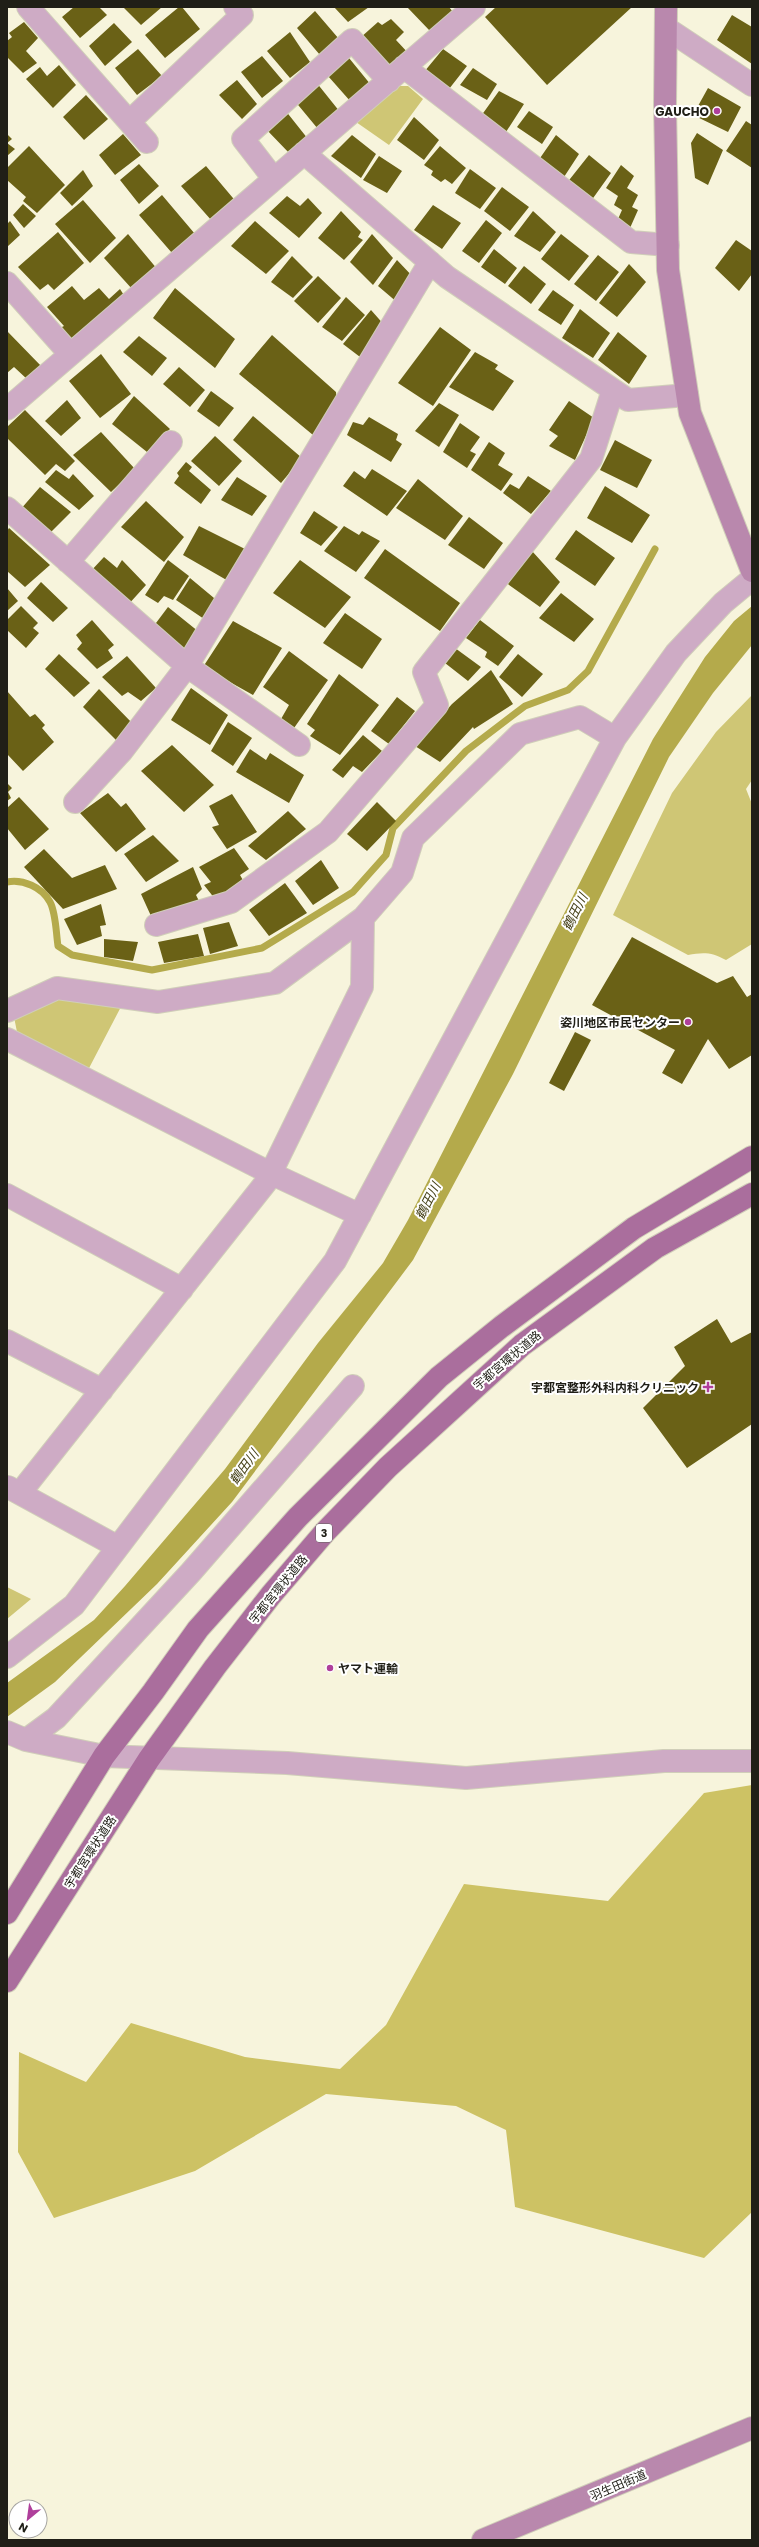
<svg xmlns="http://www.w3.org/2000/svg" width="759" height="2547" font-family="Poppins,'Noto Sans JP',sans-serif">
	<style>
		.green { fill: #cfc675 }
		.forest { fill: #cdc264 }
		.water { fill: #b4aa4b }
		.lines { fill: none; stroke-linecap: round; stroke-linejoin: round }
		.stream { stroke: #b4aa4b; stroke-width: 7 }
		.building { fill: #6a6116 }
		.street-casing { stroke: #d0ceb9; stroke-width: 24 }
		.secondary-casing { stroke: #d0ceb9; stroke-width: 24 }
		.primary-casing { stroke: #d0ceb9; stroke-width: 24 }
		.street { stroke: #ceabc5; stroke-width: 22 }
		.secondary { stroke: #b988ad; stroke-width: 22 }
		.primary { stroke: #aa6e9d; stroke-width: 22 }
		.poi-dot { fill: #af3f9b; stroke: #fff; stroke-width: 1.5 }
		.labels { text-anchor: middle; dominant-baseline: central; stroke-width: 4; stroke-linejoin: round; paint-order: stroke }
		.shield { fill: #fff; stroke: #63625d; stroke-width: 1 }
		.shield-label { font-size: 11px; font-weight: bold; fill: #201f17 }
		.poi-label { font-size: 12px; font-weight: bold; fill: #201f17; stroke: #fff; text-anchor: end }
		.street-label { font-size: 12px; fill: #201f17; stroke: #fff }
		.water-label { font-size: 13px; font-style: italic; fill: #47421a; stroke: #fff }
	</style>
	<rect width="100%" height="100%" fill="#f7f4dc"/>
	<path class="green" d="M 394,86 L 408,86 L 423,99 L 389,145 L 356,122 Z
		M 752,695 L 752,780 L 746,789 L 752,804 L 752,944 L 726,960 C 712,952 703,952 688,955 L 613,915 L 672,793 L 716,732 Z
		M 61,992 L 124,1001 L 87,1072 L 18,1037 L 14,1017 Z
		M 7,1587 L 31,1599 L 7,1619 Z"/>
	<path class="forest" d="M 752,1785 L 752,2212 L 704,2258 L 515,2207 L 506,2130 L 456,2106 L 326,2094 L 195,2171 L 54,2218 L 18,2152 L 19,2052 L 86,2082 L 131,2023 L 245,2057 L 340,2069 L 386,2025 L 464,1884 L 608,1901 L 704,1793 Z"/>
	<path class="water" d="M 752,606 L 752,645 L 713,693 L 669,757 L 513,1074 L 413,1260 L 232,1502 L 157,1584 L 55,1682 L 7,1717 L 7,1683 L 94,1620 L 125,1586 L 225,1469 L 318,1343 L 383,1263 L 408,1220 L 653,739 L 705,657 L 734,621 Z"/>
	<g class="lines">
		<path class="stream" d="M 7,882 C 23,879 42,887 50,902 C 56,913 56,933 58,946 L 72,955 L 152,970 L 262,948 L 353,892 L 386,855 L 393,828 L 466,751 L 525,706 L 568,690 L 588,671 L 655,549"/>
	</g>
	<path class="building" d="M 74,7 L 99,7 L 107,15 L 80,38 L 62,17 Z
		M 123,7 L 162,7 L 141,25 Z
		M 179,7 L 182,7 L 200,29 L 165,58 L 145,35 Z
		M 334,7 L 369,7 L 348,22 Z
		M 407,7 L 449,7 L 453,12 L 430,31 Z
		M 496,7 L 632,7 L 547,85 L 485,17 Z
		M 315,11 L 339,39 L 320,55 L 297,28 Z
		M 732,15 L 752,27 L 752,64 L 717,40 Z
		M 391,19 L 404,32 L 396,40 L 410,55 L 389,70 L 360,38 L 378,22 L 382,25 Z
		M 24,22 L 38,38 L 26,51 L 37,63 L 23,73 L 7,57 L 7,41 L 12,37 L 9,33 Z
		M 114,23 L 132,42 L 105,66 L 89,46 Z
		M 290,32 L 310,62 L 290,78 L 267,51 Z
		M 138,49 L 162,76 L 137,95 L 115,68 Z
		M 443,49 L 467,66 L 449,89 L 424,72 Z
		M 262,56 L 283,81 L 262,98 L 241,72 Z
		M 349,58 L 371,85 L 351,102 L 328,76 Z
		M 59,65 L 76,85 L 53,108 L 26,79 L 40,67 L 47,76 Z
		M 473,68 L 497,84 L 487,100 L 460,85 Z
		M 237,80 L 257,104 L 242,119 L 219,95 Z
		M 316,82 L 340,112 L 318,129 L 294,100 Z
		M 708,88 L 741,107 L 728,132 L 693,115 Z
		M 499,91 L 524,104 L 506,132 L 481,116 Z
		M 86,95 L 108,119 L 84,140 L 63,117 Z
		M 285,110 L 308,139 L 291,155 L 264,127 Z
		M 529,111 L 553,127 L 542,144 L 517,127 Z
		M 414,117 L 439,140 L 424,160 L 397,140 Z
		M 746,121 L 752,125 L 752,168 L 726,151 Z
		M 697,133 L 723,150 L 708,185 L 695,178 L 691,143 Z
		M 7,134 L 12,139 L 7,143 L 15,149 L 7,156 Z
		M 123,134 L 141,155 L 115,175 L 99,155 Z
		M 352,135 L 376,154 L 361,178 L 331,156 Z
		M 556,135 L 579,154 L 564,177 L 538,161 Z
		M 29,146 L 65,185 L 37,213 L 23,201 L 26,197 L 7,180 L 7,168 Z
		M 440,146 L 466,168 L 452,184 L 445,179 L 441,182 L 431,175 L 433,171 L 424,165 Z
		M 589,155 L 611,173 L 591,201 L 566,184 Z
		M 379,156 L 402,171 L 387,193 L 363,180 Z
		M 139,164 L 159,186 L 139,204 L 120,180 Z
		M 621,165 L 634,176 L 627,188 L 638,195 L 632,207 L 638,210 L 630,228 L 618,219 L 622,210 L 614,205 L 618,196 L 606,188 Z
		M 206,166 L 238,204 L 212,221 L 181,186 Z
		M 470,169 L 496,188 L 480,209 L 455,193 Z
		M 83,170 L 93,186 L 72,206 L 60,193 Z
		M 502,187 L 529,207 L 510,231 L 484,211 Z
		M 162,195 L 195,234 L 172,253 L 139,215 Z
		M 287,196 L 300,206 L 308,198 L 322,213 L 299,238 L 269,213 Z
		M 83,200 L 116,238 L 90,263 L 55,224 Z
		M 23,204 L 36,216 L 24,228 L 13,215 Z
		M 433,205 L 461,223 L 442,249 L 414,230 Z
		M 341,211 L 361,232 L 358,237 L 363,240 L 344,260 L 318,238 Z
		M 533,211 L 556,232 L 540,252 L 514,236 Z
		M 486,220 L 502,233 L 479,263 L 462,251 Z
		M 10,221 L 20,235 L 7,247 L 7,224 Z
		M 255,221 L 289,251 L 266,274 L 231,246 Z
		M 58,232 L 84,263 L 54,290 L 48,284 L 40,290 L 18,267 Z
		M 128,234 L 158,270 L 133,290 L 104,258 Z
		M 372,234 L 393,258 L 373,285 L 350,262 Z
		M 561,234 L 589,256 L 569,281 L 541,259 Z
		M 736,240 L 752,251 L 752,274 L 739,291 L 715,268 Z
		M 494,249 L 517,268 L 505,284 L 481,267 Z
		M 598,255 L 619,272 L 596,301 L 574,284 Z
		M 292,256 L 313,277 L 293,298 L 271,282 Z
		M 397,260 L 415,279 L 398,303 L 378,286 Z
		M 629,264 L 646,282 L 617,317 L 599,303 Z
		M 524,266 L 546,284 L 531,304 L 508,286 Z
		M 318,276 L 341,298 L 318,323 L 294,301 Z
		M 72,286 L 84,300 L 99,288 L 109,299 L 120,289 L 127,300 L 75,344 L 60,328 L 64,326 L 47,307 Z
		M 175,288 L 235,339 L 215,368 L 153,318 Z
		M 553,290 L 574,305 L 561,325 L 538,310 Z
		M 346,297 L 365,315 L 342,341 L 322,327 Z
		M 580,309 L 610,333 L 593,358 L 562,338 Z
		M 371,310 L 386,327 L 364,360 L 343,344 Z
		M 440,327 L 471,350 L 433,406 L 398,383 Z
		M 7,331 L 42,367 L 28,380 L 14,367 L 7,373 Z
		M 618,332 L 647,356 L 629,384 L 598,360 Z
		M 272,335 L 336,392 L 337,404 L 313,435 L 239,374 Z
		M 139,336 L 167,358 L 152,376 L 123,352 Z
		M 475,352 L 498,365 L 495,369 L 514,381 L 493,411 L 449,387 Z
		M 101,354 L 131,394 L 100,418 L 69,381 Z
		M 179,367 L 205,390 L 190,407 L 163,384 Z
		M 211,391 L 234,408 L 219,427 L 197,411 Z
		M 134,396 L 170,429 L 147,452 L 112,424 Z
		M 67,400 L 81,418 L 61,436 L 45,421 Z
		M 569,401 L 594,418 L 575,460 L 549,446 L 558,436 L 549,430 Z
		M 439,403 L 459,415 L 439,447 L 415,431 Z
		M 25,410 L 75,461 L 65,471 L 56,464 L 45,475 L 7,438 L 7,427 Z
		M 253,416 L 302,458 L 281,483 L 233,440 Z
		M 369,417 L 398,434 L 396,440 L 402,444 L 391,462 L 347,435 L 353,422 L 363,425 Z
		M 460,423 L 480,437 L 470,451 L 476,454 L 467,468 L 443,452 Z
		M 101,432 L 135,469 L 111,492 L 73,455 Z
		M 215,436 L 242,461 L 219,486 L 191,461 Z
		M 615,440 L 652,460 L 637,488 L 600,470 Z
		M 489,442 L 505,453 L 498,465 L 513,474 L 501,491 L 471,470 Z
		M 186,462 L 192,467 L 189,471 L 211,490 L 201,504 L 174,483 L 179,476 L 177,473 Z
		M 372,469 L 407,491 L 387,516 L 343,486 L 354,471 L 365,479 Z
		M 56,470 L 69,479 L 73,474 L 94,496 L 79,510 L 45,482 Z
		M 528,476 L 551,491 L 531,514 L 503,493 L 510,484 L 519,489 Z
		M 237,477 L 267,496 L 252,516 L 221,500 Z
		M 418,479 L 463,516 L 445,540 L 396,508 Z
		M 605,486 L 650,515 L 632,543 L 587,518 Z
		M 40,487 L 71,512 L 50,533 L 20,510 Z
		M 146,501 L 184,537 L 164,562 L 121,527 Z
		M 314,511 L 338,527 L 321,546 L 300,533 Z
		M 469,517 L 503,543 L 484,569 L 448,545 Z
		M 199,526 L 249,551 L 230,582 L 183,555 Z
		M 344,526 L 359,535 L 362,531 L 380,541 L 356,572 L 324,551 Z
		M 9,528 L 50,565 L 25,587 L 7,571 L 7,531 Z
		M 576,530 L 615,558 L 595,586 L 555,559 Z
		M 385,549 L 460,603 L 440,631 L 364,578 Z
		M 532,551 L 560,582 L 540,607 L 505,582 Z
		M 104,557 L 117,568 L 122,560 L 146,585 L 127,606 L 89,573 Z
		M 168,560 L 189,576 L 173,600 L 164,596 L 158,603 L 145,595 Z
		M 300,560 L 351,597 L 325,628 L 273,593 Z
		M 190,578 L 220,603 L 207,621 L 176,600 Z
		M 41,582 L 68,608 L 53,622 L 27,598 Z
		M 7,588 L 18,601 L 7,611 Z
		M 561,593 L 594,619 L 574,642 L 539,618 Z
		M 21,606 L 38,623 L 33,628 L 39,633 L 26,648 L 7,630 L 7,620 Z
		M 168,607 L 199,632 L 185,652 L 153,627 Z
		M 345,613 L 382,639 L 362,669 L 323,643 Z
		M 92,620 L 114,645 L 108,650 L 113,658 L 97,669 L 77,649 L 82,643 L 76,635 Z
		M 480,620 L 514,646 L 498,666 L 485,657 L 487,652 L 466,638 Z
		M 233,621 L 282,648 L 253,695 L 203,667 Z
		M 455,648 L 481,667 L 468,681 L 445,663 Z
		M 289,651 L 328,680 L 294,728 L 281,719 L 289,705 L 263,687 Z
		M 59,654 L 90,683 L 74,697 L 45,669 Z
		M 518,654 L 543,674 L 522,697 L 499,677 Z
		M 127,656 L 156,688 L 141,701 L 128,692 L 122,696 L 102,677 Z
		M 491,670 L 513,704 L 474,729 L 473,727 L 440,762 L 415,746 L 452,704 Z
		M 339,674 L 379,705 L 340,755 L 310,736 L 315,730 L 307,724 Z
		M 191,688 L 228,715 L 210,745 L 171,720 Z
		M 99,689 L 133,724 L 116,740 L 83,707 Z
		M 7,691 L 30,717 L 35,714 L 45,725 L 42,728 L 54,742 L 23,771 L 7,754 Z
		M 397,697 L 415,711 L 389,744 L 371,731 Z
		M 228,722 L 252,738 L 233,766 L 211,751 Z
		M 363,735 L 382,751 L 362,772 L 353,766 L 343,778 L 332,770 Z
		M 172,745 L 214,785 L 184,812 L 141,771 Z
		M 250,749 L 266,760 L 270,753 L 304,775 L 289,803 L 236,772 Z
		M 7,783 L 12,788 L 8,792 L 11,798 L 7,801 Z
		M 108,793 L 121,807 L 126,803 L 146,829 L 116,852 L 80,813 Z
		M 232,794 L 257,832 L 227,849 L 212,827 L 219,825 L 209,806 Z
		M 19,797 L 49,829 L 25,850 L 7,828 L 7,808 Z
		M 377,802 L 396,821 L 367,851 L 347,834 Z
		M 288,811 L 306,829 L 266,860 L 248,846 Z
		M 153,835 L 179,861 L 146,882 L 124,854 Z
		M 234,848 L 249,869 L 240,875 L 244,882 L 215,899 L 204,885 L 211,882 L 199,867 Z
		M 44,849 L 72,878 L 105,865 L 117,889 L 63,909 L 24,867 Z
		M 321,860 L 339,888 L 313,905 L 295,881 Z
		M 193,867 L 202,889 L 196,895 L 199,901 L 151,916 L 141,894 Z
		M 285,883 L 307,913 L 269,936 L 249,910 Z
		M 101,904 L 106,925 L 100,926 L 102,936 L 77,945 L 64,919 Z
		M 229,922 L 238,946 L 210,954 L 203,928 Z
		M 198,934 L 204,956 L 164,963 L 158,942 Z
		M 632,937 L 717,983 L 733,976 L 747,997 L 752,994 L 752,1055 L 729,1069 L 708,1039 L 682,1084 L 662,1073 L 675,1050 L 592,1005 Z
		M 104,939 L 138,942 L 133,961 L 104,957 Z
		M 575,1032 L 591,1040 L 564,1091 L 549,1083 Z
		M 717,1319 L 731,1343 L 752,1332 L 752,1424 L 687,1468 L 643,1408 L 685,1366 L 674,1347 Z"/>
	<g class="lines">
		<g class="street-casing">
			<path id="street" d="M 28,7 L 147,142
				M 666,28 L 752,85
				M 404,67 L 631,242 L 668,245
				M 130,121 L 242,15 L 235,7
				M 304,153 L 447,277 L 628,400 L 687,395
				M 274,179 L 243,139 L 352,40 L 389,81
				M 7,283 L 70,354
				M 7,409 L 474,7
				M 7,508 L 187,666 L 299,745
				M 68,562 L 171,442
				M 75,802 L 122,751 L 187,666 L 430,262
				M 156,925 L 231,902 L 328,832 L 437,705 L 424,672 L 591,459 L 613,390
				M 7,1011 L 57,988 L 158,1002 L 275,983 L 363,918 L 402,873 L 413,838 L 520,734 L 580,717 L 615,738
				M 7,1039 L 270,1173 L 360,1215
				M 7,1195 L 182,1289
				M 7,1341 L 102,1390
				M 8,1487 L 118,1547
				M 20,1493 L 267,1181 L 362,987 L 363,918
				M 7,1657 L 74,1605 L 335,1261 L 615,738 L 676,653 L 723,603 L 752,579
				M 7,1732 L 26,1740 L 104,1756 L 287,1763 L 466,1778 L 664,1761 L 752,1761
				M 26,1740 L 56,1718 L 191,1572 L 353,1386"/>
		</g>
		<g class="secondary-casing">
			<path id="secondary" d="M 666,7 L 665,105 L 668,270 L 690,413 L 752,571
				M 483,2540 L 752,2428"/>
		</g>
		<g class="primary-casing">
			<path id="primary" d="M 7,1913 L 104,1756 L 153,1692 L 198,1629 L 298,1517 L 439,1377 L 501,1327 L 634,1228 L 752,1157
				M 7,1981 L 149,1759 L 215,1667 L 271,1595 L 325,1532 L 388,1467 L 522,1345 L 655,1248 L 752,1194"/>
		</g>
		<use href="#street" class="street"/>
		<use href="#secondary" class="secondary"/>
		<use href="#primary" class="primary"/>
	</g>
	<g class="poi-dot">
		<circle cx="717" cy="111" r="4"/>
		<circle cx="688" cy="1022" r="4"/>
		<path d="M706 1381h4v4h4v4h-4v4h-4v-4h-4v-4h4z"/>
		<circle cx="330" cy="1668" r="4"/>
	</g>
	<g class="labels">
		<rect class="shield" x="316" y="1524" width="16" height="18" rx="3"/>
		<g class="shield-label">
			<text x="324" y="1533">3</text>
		</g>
		<g class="poi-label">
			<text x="709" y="111">GAUCHO</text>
			<text x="680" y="1022">姿川地区市民センター</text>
			<text x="699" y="1387">宇都宮整形外科内科クリニック</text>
			<text x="338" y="1668" text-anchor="start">ヤマト運輸</text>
		</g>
		<g class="street-label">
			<text transform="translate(507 1360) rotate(-40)">宇都宮環状道路</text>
			<text transform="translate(278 1589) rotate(-51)">宇都宮環状道路</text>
			<text transform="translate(90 1852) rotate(-57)">宇都宮環状道路</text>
			<text transform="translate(618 2485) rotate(-23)">羽生田街道</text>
		</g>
		<g class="water-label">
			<text transform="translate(575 912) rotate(-63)">鶴田川</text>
			<text transform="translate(428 1201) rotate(-63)">鶴田川</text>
			<text transform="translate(244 1467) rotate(-54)">鶴田川</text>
		</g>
	</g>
	<rect width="759" height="2547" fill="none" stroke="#201f17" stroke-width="16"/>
	<g transform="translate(28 2519) rotate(209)"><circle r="19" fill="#ffffff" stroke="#a6a5a2"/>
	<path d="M0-3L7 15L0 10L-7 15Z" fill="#af3f9b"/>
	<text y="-6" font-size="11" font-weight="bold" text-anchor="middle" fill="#201f17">N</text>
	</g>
</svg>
